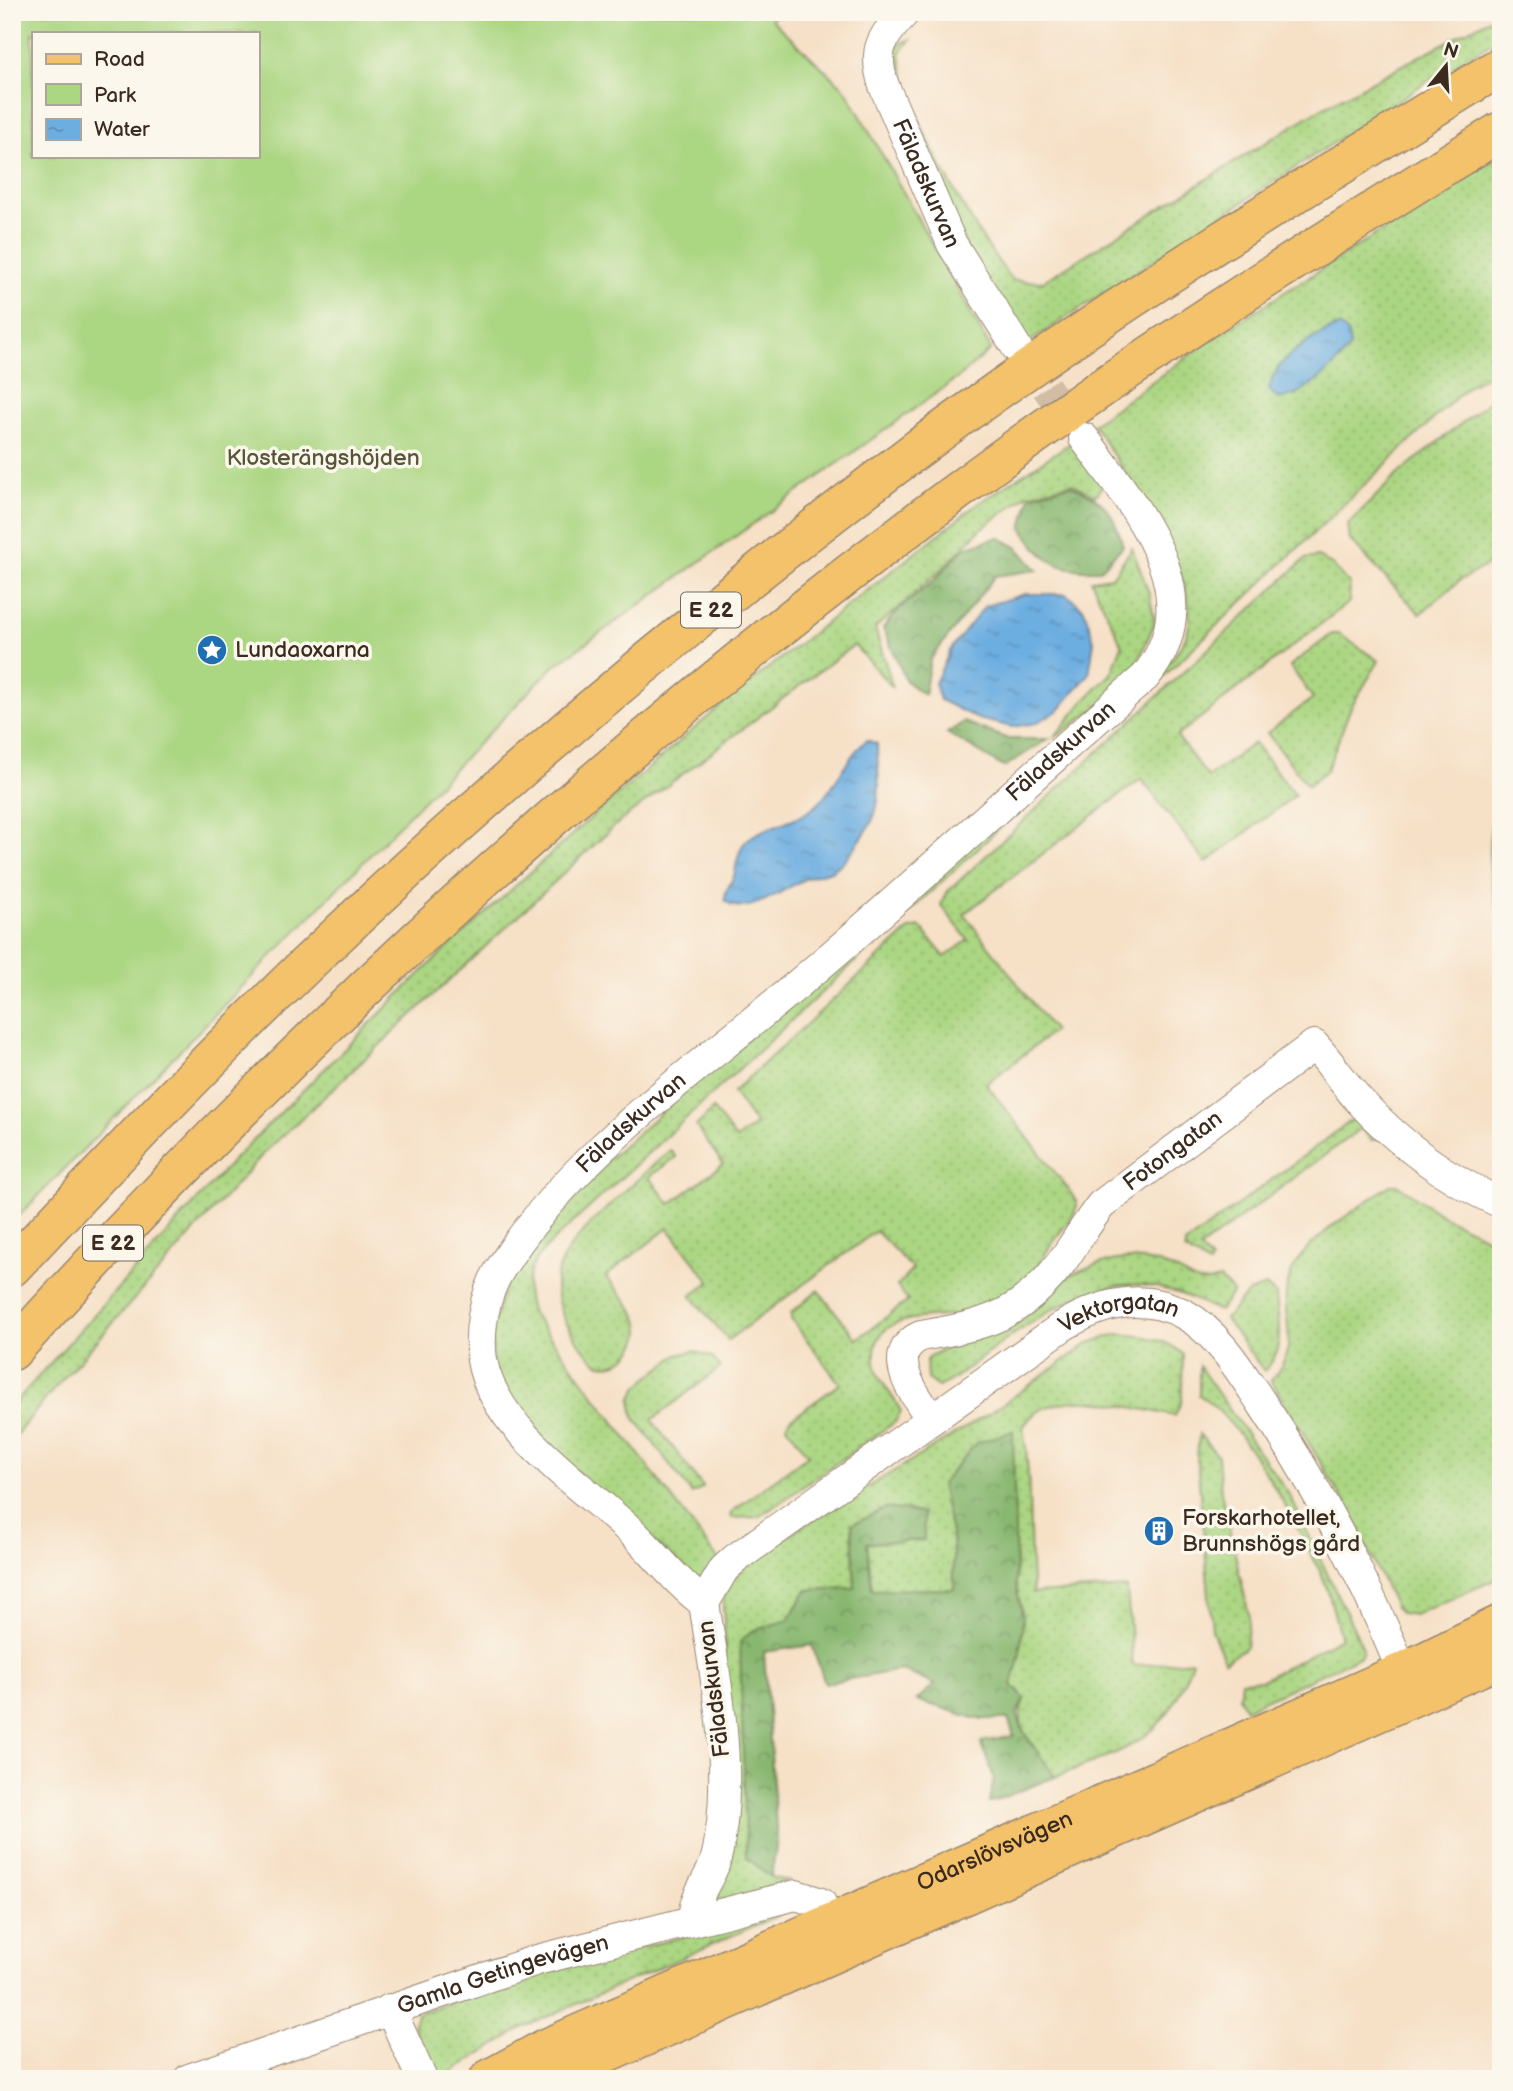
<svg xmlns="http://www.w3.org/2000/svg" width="1513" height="2091" font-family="'Balsamiq Sans',sans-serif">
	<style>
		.grass { fill: url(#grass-dots); stroke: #738050; stroke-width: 2; fill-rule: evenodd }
		.forest { fill: url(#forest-crowns); stroke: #627047; stroke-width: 2 }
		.park { fill: #abd682; stroke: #738050; stroke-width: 2; fill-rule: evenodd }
		.water { fill: url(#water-ripples); stroke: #546c80; stroke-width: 2 }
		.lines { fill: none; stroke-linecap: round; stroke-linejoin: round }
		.minor-tunnel { stroke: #d1bca4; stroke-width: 30; stroke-dasharray: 30 15; stroke-linecap: butt }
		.minor-casing { stroke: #988572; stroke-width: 32 }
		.major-casing { stroke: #988572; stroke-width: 41 }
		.highway-casing { stroke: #988572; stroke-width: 41 }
		.minor { stroke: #fff; stroke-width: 30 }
		.major { stroke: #f3c26a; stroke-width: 38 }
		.highway { stroke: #f3c26a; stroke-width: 38 }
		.labels { text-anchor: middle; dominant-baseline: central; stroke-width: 7; stroke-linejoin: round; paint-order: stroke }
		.shield { fill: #fbf7ec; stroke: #75685c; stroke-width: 2 }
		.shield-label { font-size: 21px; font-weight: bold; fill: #3b2a1e }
		.street-label { font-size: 23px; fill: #3b2a1e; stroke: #fbf7ec }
		.park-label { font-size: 23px; fill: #575537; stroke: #fbf7ec }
		.poi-label { font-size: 23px; fill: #3b2a1e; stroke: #fbf7ec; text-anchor: start }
	</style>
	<defs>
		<pattern id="grass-dots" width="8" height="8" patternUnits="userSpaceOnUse" patternTransform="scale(1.75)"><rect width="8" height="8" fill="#abd682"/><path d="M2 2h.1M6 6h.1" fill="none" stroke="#94b870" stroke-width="1.8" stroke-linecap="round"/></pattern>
		<pattern id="forest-crowns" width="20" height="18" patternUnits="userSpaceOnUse" patternTransform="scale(1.75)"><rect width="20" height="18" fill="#88b770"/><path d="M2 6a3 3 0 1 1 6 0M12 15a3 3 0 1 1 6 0" fill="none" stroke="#70955b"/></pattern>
		<pattern id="water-ripples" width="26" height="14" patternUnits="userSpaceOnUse" patternTransform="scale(1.75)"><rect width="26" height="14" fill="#6daee1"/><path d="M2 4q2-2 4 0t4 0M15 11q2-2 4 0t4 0" fill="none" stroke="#5b8eb6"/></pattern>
	</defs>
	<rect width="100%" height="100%" fill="#fbf7ec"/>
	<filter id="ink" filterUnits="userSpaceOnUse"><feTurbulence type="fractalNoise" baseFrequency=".0143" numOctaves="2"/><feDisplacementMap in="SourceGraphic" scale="14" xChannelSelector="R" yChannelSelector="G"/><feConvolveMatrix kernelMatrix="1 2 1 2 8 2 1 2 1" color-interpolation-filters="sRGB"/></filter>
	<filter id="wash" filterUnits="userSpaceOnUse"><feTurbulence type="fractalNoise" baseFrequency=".00686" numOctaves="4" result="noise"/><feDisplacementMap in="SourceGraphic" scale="28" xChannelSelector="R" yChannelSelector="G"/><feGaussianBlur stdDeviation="1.57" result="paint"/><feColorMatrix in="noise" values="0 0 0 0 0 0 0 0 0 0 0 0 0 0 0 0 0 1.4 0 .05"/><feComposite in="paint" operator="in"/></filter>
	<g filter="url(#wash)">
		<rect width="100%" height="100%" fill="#f6e0c6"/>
		<path class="grass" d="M 1501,13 L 1501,37 L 1423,84 L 1028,343 L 974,265 L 897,84 L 891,57 L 897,44 L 910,40 L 900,53 C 906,114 973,231 1012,280 L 1042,282 L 1320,109 Z
			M 1501,155 L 1501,367 L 1468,386 L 1167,673 L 552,1242 C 529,1263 521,1284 532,1313 L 718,1559 L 705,1577 L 694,1578 L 514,1414 L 493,1375 L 492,1330 L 507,1277 L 574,1190 L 1172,659 C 1179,649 1187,639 1189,626 C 1197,569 1123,472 1093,424 L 1219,334 ZM 1339,326 L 1342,357 L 1295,396 L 1283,362 L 1322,333 Z
			M 1501,392 L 1501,557 L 1459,581 L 1420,614 L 1350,540 L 1348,524 L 1399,473 Z
			M 1072,442 L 1103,485 L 1095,496 L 1072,483 L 1027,495 L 981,529 L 938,573 L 875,628 L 893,688 L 854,645 L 619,822 L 264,1153 L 47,1397 L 12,1440 L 12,1406 L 234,1159 L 432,962 L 579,828 L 724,703 L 976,505 Z
			M 1132,548 L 1149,593 L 1155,622 L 1128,685 L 1053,739 L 1082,703 L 1111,674 L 1122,645 L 1091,580 L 1112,577 Z
			M 1318,557 L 1332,565 L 1350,585 L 1349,602 L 1177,736 L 1208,777 L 1254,743 L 1295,795 L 1206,863 L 1141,779 L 964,914 L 1054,1031 L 986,1084 L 1068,1189 L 1077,1202 C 1078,1216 1057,1233 1050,1246 C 1029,1283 1017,1295 977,1311 C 945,1323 870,1304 875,1361 C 876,1380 894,1395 901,1412 L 895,1422 L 759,1517 L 732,1518 L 730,1515 L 734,1510 L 808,1455 L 787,1426 L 789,1420 L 840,1384 L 791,1319 L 791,1313 L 818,1290 L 857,1339 L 908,1301 L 897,1286 L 913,1269 L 876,1231 L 728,1340 L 691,1296 L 710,1282 L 668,1228 L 606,1276 C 626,1303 658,1326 627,1356 C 619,1364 608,1367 598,1363 C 590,1359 585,1351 580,1344 C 562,1320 547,1290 562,1260 C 576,1231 644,1175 670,1150 L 676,1157 L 649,1177 L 670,1204 L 723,1164 L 696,1126 L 713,1109 L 736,1139 L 756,1125 L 733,1092 L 910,929 L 920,927 L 945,957 L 968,940 L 941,905 L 946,893 L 1305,559 Z
			M 1332,634 L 1339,634 L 1379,661 L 1351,707 L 1327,770 L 1308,786 L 1267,733 L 1313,698 L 1290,666 Z
			M 1501,795 L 1501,918 C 1487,879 1483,834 1501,795 Z
			M 1355,1118 L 1379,1139 L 1371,1140 L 1361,1128 L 1200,1248 L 1211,1261 L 1209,1265 L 1185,1250 L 1185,1244 Z
			M 1390,1185 L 1398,1185 L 1448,1219 L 1501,1244 L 1501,1577 L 1414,1615 L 1401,1613 L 1395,1607 L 1352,1515 L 1271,1380 C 1307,1339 1274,1316 1291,1274 C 1304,1239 1360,1208 1390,1185 Z
			M 1131,1259 C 1143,1260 1157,1261 1169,1267 C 1191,1276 1194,1288 1220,1279 L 1233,1292 L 1219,1311 C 1193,1299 1167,1286 1138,1285 C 1072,1281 1002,1344 950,1381 L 938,1387 L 927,1379 L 926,1360 C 940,1347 963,1345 980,1336 C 1029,1308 1070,1259 1131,1259 Z
			M 1266,1286 L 1276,1295 C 1278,1321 1286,1352 1264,1371 L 1225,1319 L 1249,1292 Z
			M 1117,1334 C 1141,1336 1165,1337 1183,1354 L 1182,1401 L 1175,1416 C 1134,1409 1078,1389 1038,1411 C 1032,1414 1027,1422 1023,1427 C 1032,1481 1028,1538 1033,1593 L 1127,1588 L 1133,1666 L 1192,1661 C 1165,1744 1129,1747 1055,1777 C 1038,1753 1011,1729 1024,1699 L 1011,1685 L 1020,1653 L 1023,1617 L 1016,1586 L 1013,1432 L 952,1540 L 955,1589 L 872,1590 L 867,1543 L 924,1540 L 852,1524 L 855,1588 L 807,1590 L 788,1620 L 753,1631 L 771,1877 L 788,1881 L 727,1901 L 718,1898 L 725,1642 L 723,1603 L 728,1582 L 767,1548 L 993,1411 L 1089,1343 Z
			M 694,1351 L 712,1357 L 721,1367 L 652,1420 L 703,1487 L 692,1494 L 634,1417 L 631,1400 L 638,1386 L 677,1355 Z
			M 1199,1366 L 1290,1496 L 1363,1648 L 1361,1656 L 1245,1709 L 1239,1698 L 1241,1681 L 1262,1680 L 1341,1638 C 1334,1616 1330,1591 1320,1571 C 1297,1525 1242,1420 1199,1395 Z
			M 1199,1434 L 1218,1456 L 1221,1492 L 1249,1615 L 1246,1647 L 1225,1661 L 1212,1630 L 1197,1458 Z
			M 795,1908 L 524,2027 L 442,2078 L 437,2078 L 413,2026 L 418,2013 L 534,1975 Z"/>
		<path class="forest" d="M 1071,485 C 1105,502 1113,508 1123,546 L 1100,570 C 1056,571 1046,563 1022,528 L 1030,496 Z
			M 998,537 L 1017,547 L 1037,570 L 995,576 L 930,660 L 924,695 L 906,681 L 883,628 L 897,611 L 935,580 L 964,548 Z
			M 964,722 L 1008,739 L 1048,739 L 1004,767 L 947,733 Z
			M 1013,1431 L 1016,1586 L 1023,1617 L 1020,1653 L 1012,1685 L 1024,1699 L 1017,1714 L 1023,1731 L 1055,1777 L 989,1803 L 994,1778 L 981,1742 L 1014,1736 L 1008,1719 L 977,1719 L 916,1700 L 935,1685 L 902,1670 L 825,1683 L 812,1645 L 764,1652 L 777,1841 L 771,1877 L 746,1857 L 740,1642 L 752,1631 L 788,1620 L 807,1590 L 855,1588 L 852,1524 L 886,1508 L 923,1513 L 924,1540 L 867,1543 L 872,1590 L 954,1589 L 953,1543 L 941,1484 L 976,1443 Z"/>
		<path class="park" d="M 12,12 L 781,12 L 771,19 L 846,90 L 991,349 L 959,377 L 554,666 L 12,1223 ZM 33,33 L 257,33 L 257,156 L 33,156 Z"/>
		<path class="water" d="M 1339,326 L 1348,333 L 1350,347 C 1333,369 1306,395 1278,399 L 1269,390 C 1274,359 1311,337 1339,326 Z
			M 1025,594 L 1066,594 L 1084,609 L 1094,641 L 1089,674 L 1059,710 L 1036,723 L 1012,727 L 978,719 L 940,700 L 935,683 L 951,649 L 985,606 Z
			M 867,740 L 877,744 C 877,769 883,796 873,819 C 867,832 845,863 833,870 C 825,874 815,874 807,878 C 787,886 745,921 725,900 C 724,890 731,885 734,876 C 737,865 737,854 743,845 C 754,827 797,824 818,804 C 837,785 846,757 867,740 Z"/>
	</g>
	<g filter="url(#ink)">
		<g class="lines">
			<path class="minor-tunnel" d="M 1019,351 L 1077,429"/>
			<g class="minor-casing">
				<g id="minor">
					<path id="s1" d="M 905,12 C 881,39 872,49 884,86 L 952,244 L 1017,348"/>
					<path id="s2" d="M 932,1419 C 916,1398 882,1353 921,1336 C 985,1325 1020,1317 1061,1263 C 1075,1244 1086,1224 1101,1205 L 1314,1045 C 1330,1062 1343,1082 1358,1099 C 1398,1143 1447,1179 1501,1203"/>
					<path id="s3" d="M 704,1603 L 724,1569 L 735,1559 L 1063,1326 C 1101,1303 1142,1292 1184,1314 C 1217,1332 1241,1372 1261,1402 C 1322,1493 1370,1589 1410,1691"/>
					<path id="s4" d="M 694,1919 C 692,1900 707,1883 714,1865 C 719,1852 720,1837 722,1823 C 730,1749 715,1675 704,1603 C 677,1583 658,1557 634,1534 C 585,1488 493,1429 482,1360 C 478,1331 484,1296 499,1271 C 575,1148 704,1066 811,973 C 925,877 1033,774 1145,677 C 1213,594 1134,507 1084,438"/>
					<path d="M 390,2009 L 422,2079"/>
					<path id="s5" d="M 189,2079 L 537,1960 L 796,1895 L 821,1903"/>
				</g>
			</g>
			<g class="major-casing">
				<g id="major">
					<path id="s6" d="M 489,2079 L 544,2049 L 1403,1672 L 1501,1624"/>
					<path d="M 549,2079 L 1501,1658"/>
				</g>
			</g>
			<g class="highway-casing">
				<path id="highway" d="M 12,1267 C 109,1164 206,1061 308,963 C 501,778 707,607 920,447 C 1106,308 1304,188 1501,66
					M 12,1351 C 295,1036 611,749 951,496 C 1127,364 1314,247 1501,131"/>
			</g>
			<use href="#minor" class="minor"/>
			<use href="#major" class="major"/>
			<use href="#highway" class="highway"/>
		</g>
	</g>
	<defs>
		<g id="sight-disc" transform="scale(1.575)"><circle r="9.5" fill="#1f6fb2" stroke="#fbf7ec"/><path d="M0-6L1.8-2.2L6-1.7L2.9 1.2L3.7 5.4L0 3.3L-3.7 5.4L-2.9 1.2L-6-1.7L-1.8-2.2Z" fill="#fff"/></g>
		<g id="building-disc" transform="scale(1.575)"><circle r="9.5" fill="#1f6fb2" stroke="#fbf7ec"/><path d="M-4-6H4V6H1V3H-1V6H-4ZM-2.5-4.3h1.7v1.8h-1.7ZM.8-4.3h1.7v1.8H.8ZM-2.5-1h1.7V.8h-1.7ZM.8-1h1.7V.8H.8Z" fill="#fff"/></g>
	</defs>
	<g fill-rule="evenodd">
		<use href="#sight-disc" x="212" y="650"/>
		<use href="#building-disc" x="1159" y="1531"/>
	</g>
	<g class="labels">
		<g class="shield">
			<rect x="681" y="592.5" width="60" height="35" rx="5"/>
			<rect x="83" y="1225.5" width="60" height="35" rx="5"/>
		</g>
		<g class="shield-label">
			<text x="711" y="610">E 22</text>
			<text x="113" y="1243">E 22</text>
		</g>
		<g class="street-label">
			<text stroke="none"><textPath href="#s1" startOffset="189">Fäladskurvan</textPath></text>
			<text stroke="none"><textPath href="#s4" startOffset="1516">Fäladskurvan</textPath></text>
			<text stroke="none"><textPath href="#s4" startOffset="948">Fäladskurvan</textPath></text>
			<text stroke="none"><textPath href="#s2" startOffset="422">Fotongatan</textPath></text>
			<text stroke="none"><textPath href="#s3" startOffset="516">Vektorgatan</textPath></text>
			<text transform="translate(714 1689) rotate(-97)">Fäladskurvan</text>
			<text stroke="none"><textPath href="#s6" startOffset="555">Odarslövsvägen</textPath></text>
			<text stroke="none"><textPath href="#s5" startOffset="331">Gamla Getingevägen</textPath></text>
		</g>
		<g class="park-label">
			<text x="323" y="458">Klosterängshöjden</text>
		</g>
		<g class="poi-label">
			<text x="235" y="650">Lundaoxarna</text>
			<text x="1182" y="1518">Forskarhotellet,<tspan x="1182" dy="26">Brunnshögs gård</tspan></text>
		</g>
	</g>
	<rect width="1513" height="2091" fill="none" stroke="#fbf7ec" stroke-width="42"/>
	<rect x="32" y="32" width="228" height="126" fill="#fbf7ec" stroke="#aea59a" stroke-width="2"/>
	<rect x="46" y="54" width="35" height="10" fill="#f3c26a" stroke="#aea59a" stroke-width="2"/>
	<text x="94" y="66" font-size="21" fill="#3b2a1e">Road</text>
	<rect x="46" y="84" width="35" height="21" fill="#abd682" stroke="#aea59a" stroke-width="2"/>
	<text x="94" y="102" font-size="21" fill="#3b2a1e">Park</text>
	<rect x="46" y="119" width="35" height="21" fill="url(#water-ripples)" stroke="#aea59a" stroke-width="2"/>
	<text x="94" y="136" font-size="21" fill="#3b2a1e">Water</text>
	<g transform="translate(1446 66) rotate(18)" stroke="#fbf7ec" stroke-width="5" paint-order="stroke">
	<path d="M0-5L12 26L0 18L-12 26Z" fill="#3b2a1e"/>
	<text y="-10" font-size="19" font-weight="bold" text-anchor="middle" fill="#3b2a1e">N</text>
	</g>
</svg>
